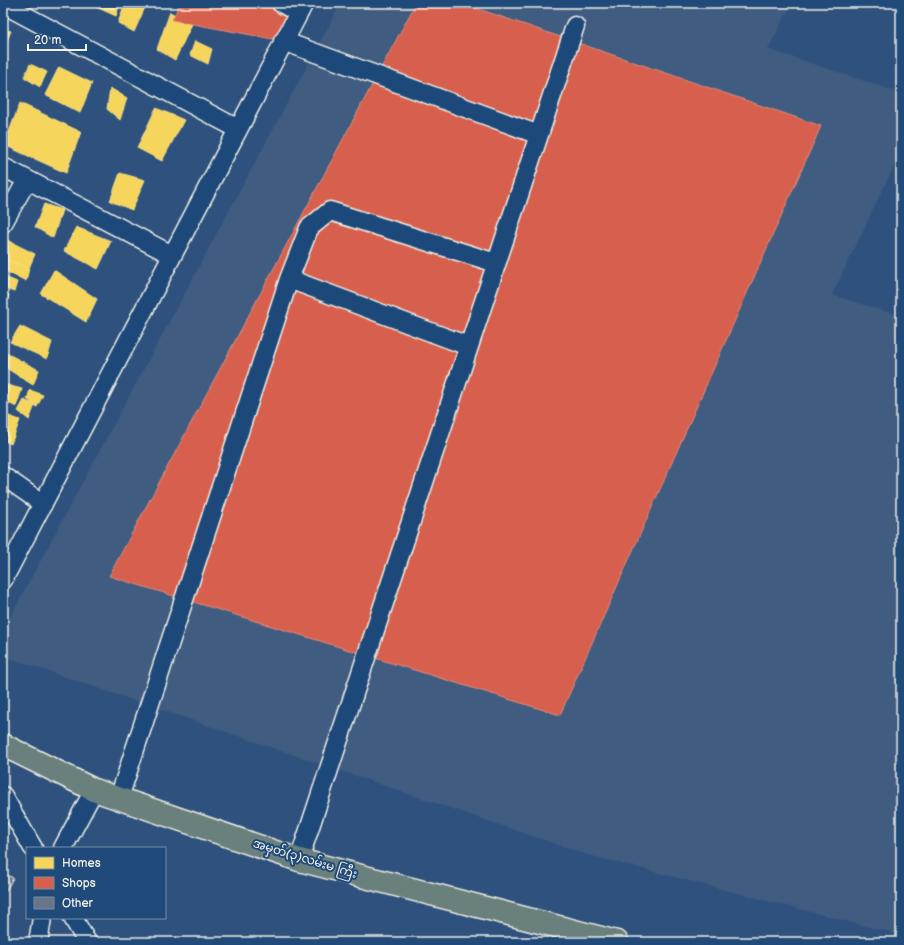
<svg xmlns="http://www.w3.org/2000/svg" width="904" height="945" font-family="'Balsamiq Sans','Noto Sans Myanmar',sans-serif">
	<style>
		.built { fill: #3f5c80 }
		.homes { fill: #f6d55c; stroke: #f5dd86 }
		.shops { fill: #d6604d; stroke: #df8c7c }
		.building { fill: #687487; stroke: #f4f1e8 }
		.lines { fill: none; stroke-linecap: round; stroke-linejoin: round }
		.minor-casing { stroke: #f4f1e8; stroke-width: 21 }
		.major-casing { stroke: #f4f1e8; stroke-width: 25 }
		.minor { stroke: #1f4a7a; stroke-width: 18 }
		.major { stroke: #6a807c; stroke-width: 22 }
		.labels { text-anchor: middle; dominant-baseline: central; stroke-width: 4; stroke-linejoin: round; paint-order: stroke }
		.street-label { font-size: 12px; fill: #f4f1e8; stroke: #1f4a7a }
	</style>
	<rect width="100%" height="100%" fill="#2e527d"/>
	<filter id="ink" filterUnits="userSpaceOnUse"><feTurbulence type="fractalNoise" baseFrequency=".025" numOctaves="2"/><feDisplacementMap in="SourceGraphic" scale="8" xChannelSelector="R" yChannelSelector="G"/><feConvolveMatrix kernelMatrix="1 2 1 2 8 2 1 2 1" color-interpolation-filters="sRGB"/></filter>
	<g filter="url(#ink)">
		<path class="built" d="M 341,3 L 792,3 L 768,49 L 901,93 L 901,152 L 832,295 L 901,316 L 901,935 L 588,855 L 3,656 L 3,630 Z"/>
		<path class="homes" d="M 71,3 L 92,3 L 90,6 Z
			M 98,3 L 120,3 L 116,16 L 96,7 Z
			M 125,3 L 147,3 L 134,32 L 118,23 Z
			M 215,7 L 226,10 L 222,22 L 211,19 Z
			M 170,12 L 192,24 L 175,60 L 157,49 Z
			M 3,29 L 11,31 L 3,50 Z
			M 195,41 L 212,49 L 208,64 L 190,55 Z
			M 30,64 L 47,72 L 40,87 L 24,77 Z
			M 59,67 L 92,83 L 80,113 L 45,95 Z
			M 110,88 L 127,98 L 120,120 L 107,109 Z
			M 20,103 L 81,132 L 66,173 L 4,145 Z
			M 156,108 L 184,120 L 162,161 L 137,148 Z
			M 120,173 L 145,180 L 132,210 L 110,201 Z
			M 44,204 L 62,210 L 53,238 L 35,227 Z
			M 76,227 L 111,241 L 98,269 L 64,251 Z
			M 3,238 L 35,254 L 29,268 L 3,259 Z
			M 3,259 L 29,268 L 26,281 L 3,270 Z
			M 54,270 L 97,299 L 86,322 L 41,294 Z
			M 3,276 L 17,282 L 14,292 L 3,288 Z
			M 3,292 L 9,295 L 6,304 L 3,303 Z
			M 20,326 L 52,342 L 47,359 L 10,342 Z
			M 6,353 L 39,370 L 33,385 L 3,366 L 3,360 Z
			M 3,384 L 22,389 L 16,407 L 3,400 Z
			M 30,390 L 43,395 L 37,407 L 27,399 Z
			M 24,400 L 35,405 L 29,420 L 18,411 Z
			M 3,414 L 20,420 L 11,444 L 3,440 Z"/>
		<path class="shops" d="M 180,3 L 296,3 L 283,41 L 172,20 Z
			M 416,3 L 461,3 L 821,126 L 560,715 L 109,576 Z"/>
		<path class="building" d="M 3,873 L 13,878 L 3,896 Z"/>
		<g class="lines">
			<g class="minor-casing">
				<path id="minor" d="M 281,3 L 299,13
					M 3,4 L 238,129
					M 283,41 L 539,135
					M 3,167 L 172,255
					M 3,223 L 27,180
					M 289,279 L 468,346
					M 3,476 L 43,504
					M 3,580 L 304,3
					M 3,796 L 33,848
					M 119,798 L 289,279 L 309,228 L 330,211 L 496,263
					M 63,848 L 94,790
					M 299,860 L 575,26
					M 73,918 L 87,942
					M 38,942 L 42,918"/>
			</g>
			<g class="major-casing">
				<path id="major" d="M 3,745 L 94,790 L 299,860 L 617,942"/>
			</g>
			<use href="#minor" class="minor"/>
			<use href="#major" class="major"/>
		</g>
	</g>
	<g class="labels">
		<g class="street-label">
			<text transform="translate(305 859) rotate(17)">အမှတ်(၃)လမ်းမ ကြီး</text>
		</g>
	</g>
	<rect width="904" height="945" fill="none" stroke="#1f4a7a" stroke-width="16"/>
	<rect x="8" y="8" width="888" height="929" fill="none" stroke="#f4f1e8" stroke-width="1.5" filter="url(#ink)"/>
	<rect x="26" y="847" width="140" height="72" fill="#1f4a7a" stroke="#748da6"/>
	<rect x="34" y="857" width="20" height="12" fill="#f6d55c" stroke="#748da6"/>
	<text x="62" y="867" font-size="12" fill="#f4f1e8">Homes</text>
	<rect x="34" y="877" width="20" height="12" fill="#d6604d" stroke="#748da6"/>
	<text x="62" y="887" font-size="12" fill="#f4f1e8">Shops</text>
	<rect x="34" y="897" width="20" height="12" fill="#687487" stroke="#748da6"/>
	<text x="62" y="907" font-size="12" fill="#f4f1e8">Other</text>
	<path d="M28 44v6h58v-6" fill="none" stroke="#f4f1e8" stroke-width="2"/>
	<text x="34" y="44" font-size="12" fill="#f4f1e8" stroke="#1f4a7a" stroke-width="3" paint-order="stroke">20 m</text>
</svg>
